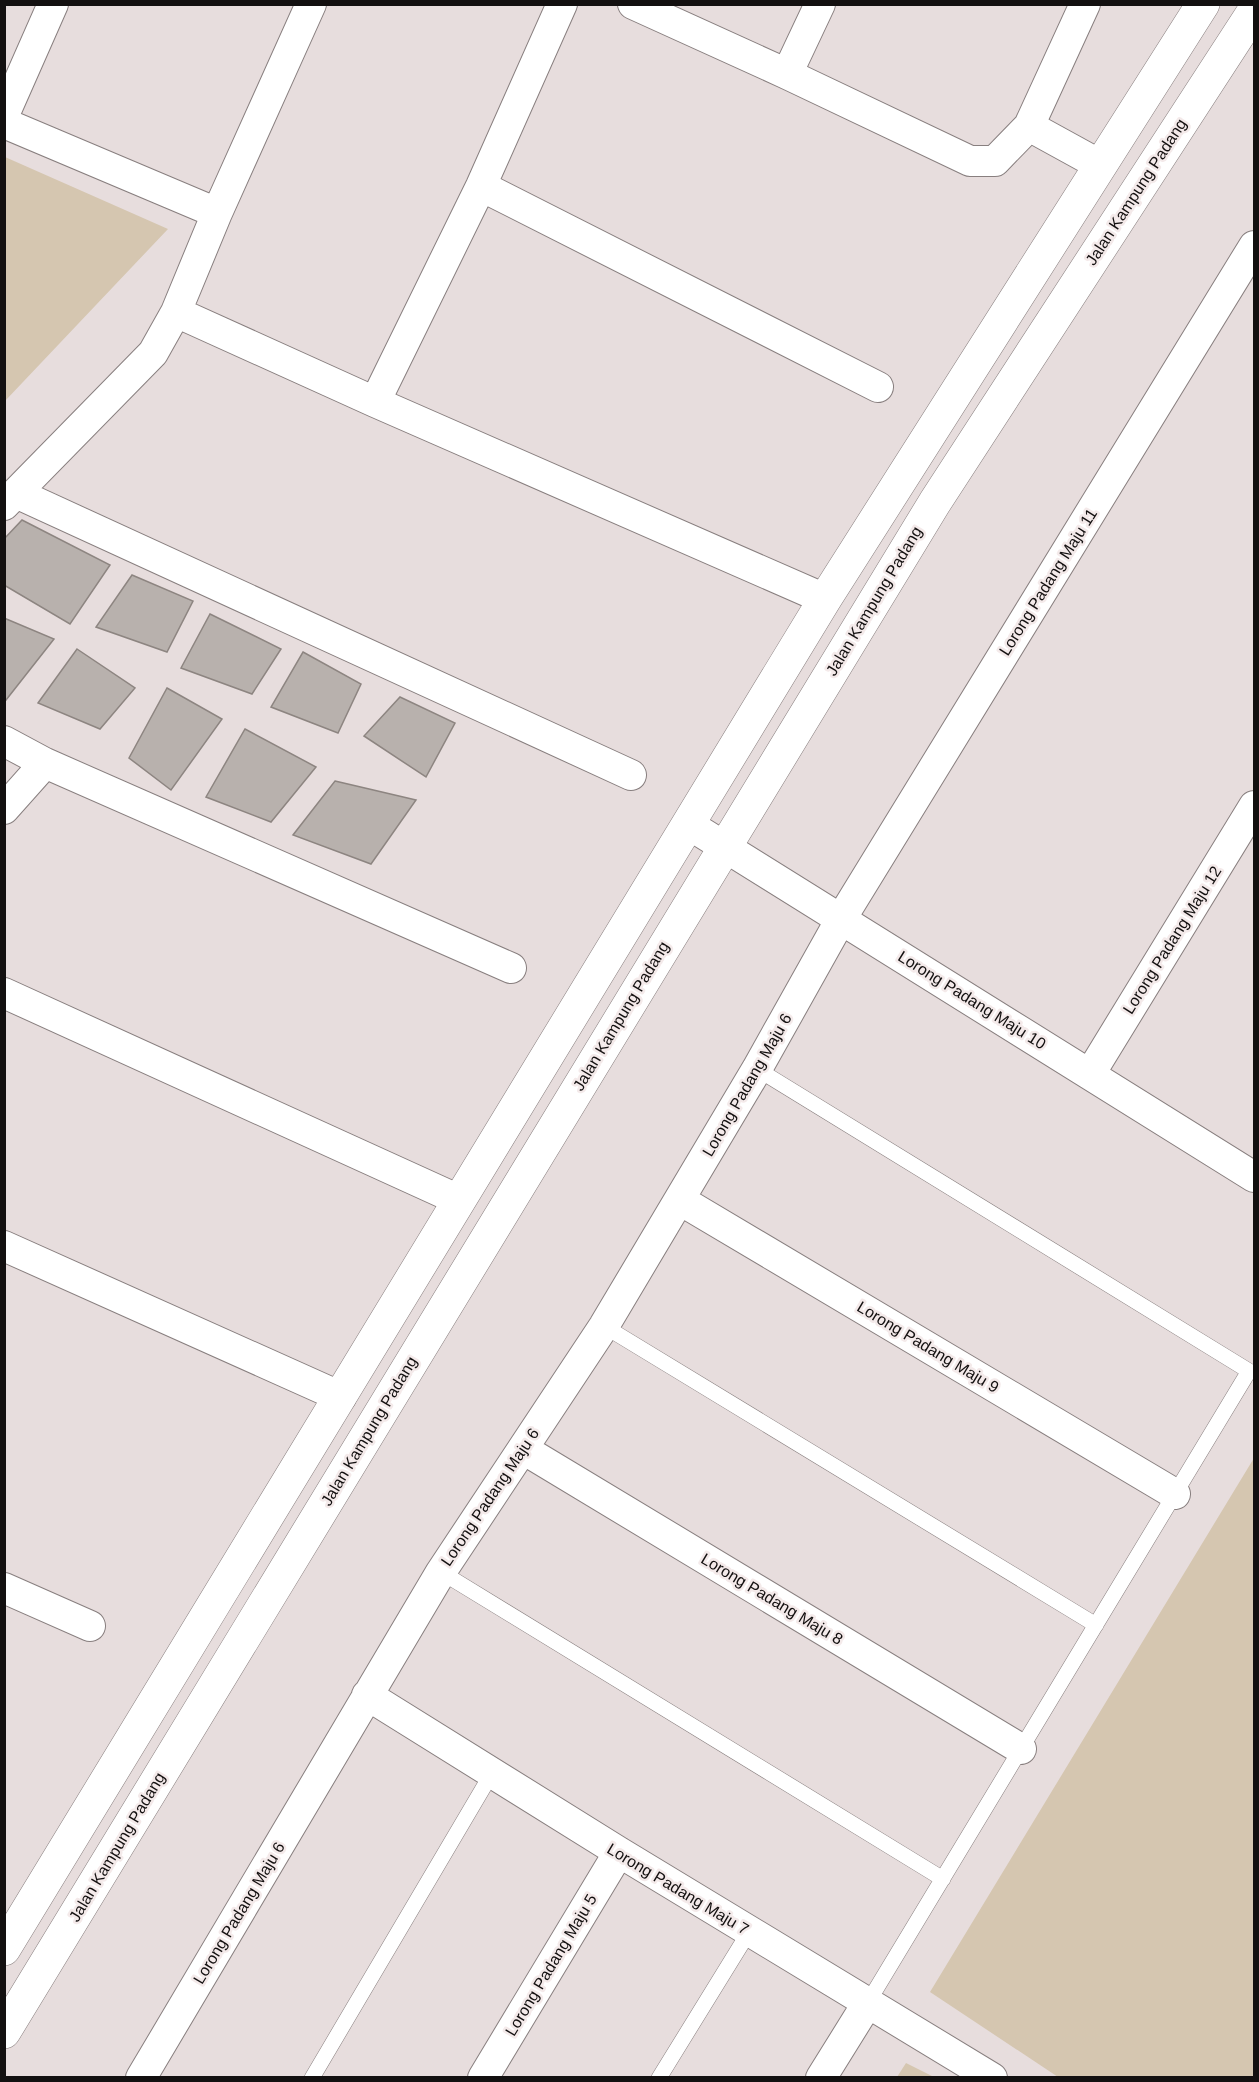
<svg xmlns="http://www.w3.org/2000/svg" width="1259" height="2082" font-family="Arial,sans-serif">
	<style>
		.green { fill: #d5c6b0 }
		.building { fill: #b8b1ad; stroke: #8d8581; stroke-width: 1.5 }
		.lines { fill: none; stroke-linecap: round; stroke-linejoin: round }
		.lane-casing { stroke: #887f7f; stroke-width: 16 }
		.street-casing { stroke: #887f7f; stroke-width: 32 }
		.secondary-casing { stroke: #887f7f; stroke-width: 34 }
		.lane { stroke: #fff; stroke-width: 15 }
		.street { stroke: #fff; stroke-width: 30 }
		.secondary { stroke: #fff; stroke-width: 33 }
		.labels { text-anchor: middle; dominant-baseline: central; stroke-width: 5; stroke-linejoin: round; paint-order: stroke }
		.street-label { font-size: 16px; fill: #131010; stroke: #f4eaea }
	</style>
	<rect width="100%" height="100%" fill="#e7dddd"/>
	<path class="green" d="M 5,157 L 168,229 L 5,401 Z
		M 1254,1458 L 1254,2077 L 1058,2077 L 930,1992 Z
		M 906,2063 L 934,2077 L 897,2077 Z"/>
	<path class="building" d="M 22,520 L 110,565 L 70,624 L 4,585 L 4,539 Z
		M 132,575 L 193,601 L 167,652 L 96,627 Z
		M 210,614 L 281,649 L 252,694 L 181,668 Z
		M 4,618 L 54,639 L 6,700 L 4,699 Z
		M 77,649 L 135,688 L 100,729 L 38,703 Z
		M 303,652 L 361,684 L 338,733 L 271,707 Z
		M 167,688 L 222,719 L 171,790 L 129,758 Z
		M 400,697 L 455,723 L 426,777 L 364,736 Z
		M 245,729 L 316,767 L 271,822 L 206,797 Z
		M 335,781 L 416,800 L 371,864 L 293,835 Z"/>
	<g class="lines">
		<g class="lane-casing">
			<path id="lane" d="M 757,1069 L 1249,1371 L 867,2004
				M 604,1326 L 1096,1625
				M 441,1572 L 943,1879
				M 312,2078 L 492,1773
				M 659,2078 L 749,1932"/>
		</g>
		<g class="street-casing">
			<path id="street" d="M 633,4 L 787,74 L 970,161 L 995,161 L 1029,126 L 1085,4
				M 787,74 L 820,4
				M 4,115 L 53,4
				M 4,123 L 217,213
				M 1029,126 L 1100,165
				M 481,186 L 878,387
				M 176,312 L 375,402 L 825,599
				M 375,402 L 481,186 L 562,4
				M 16,493 L 631,775
				M 4,505 L 153,353 L 176,312 L 217,213 L 311,4
				M 4,741 L 45,763 L 511,968
				M 4,809 L 45,763
				M 688,824 L 1254,1177
				M 4,993 L 459,1200
				M 1090,1074 L 1254,806
				M 680,1200 L 1175,1494
				M 4,1246 L 341,1397
				M 523,1449 L 1021,1749
				M 4,1588 L 90,1626
				M 367,1695 L 619,1852 L 992,2078
				M 141,2078 L 441,1572 L 604,1326 L 757,1069 L 841,919 L 1254,246
				M 483,2078 L 619,1852
				M 821,2078 L 867,2004"/>
		</g>
		<g class="secondary-casing">
			<path id="secondary" d="M 4,1949 L 825,599 L 1203,4
				M 4,2032 L 935,502 L 1254,11"/>
		</g>
		<use href="#lane" class="lane"/>
		<use href="#street" class="street"/>
		<use href="#secondary" class="secondary"/>
	</g>
	<g class="labels">
		<g class="street-label">
			<text transform="translate(1136 192) rotate(-57)">Jalan Kampung Padang</text>
			<text transform="translate(1048 582) rotate(-58)">Lorong Padang Maju 11</text>
			<text transform="translate(874 601) rotate(-59)">Jalan Kampung Padang</text>
			<text transform="translate(1172 940) rotate(-58)">Lorong Padang Maju 12</text>
			<text transform="translate(972 1000) rotate(32)">Lorong Padang Maju 10</text>
			<text transform="translate(621 1016) rotate(-59)">Jalan Kampung Padang</text>
			<text transform="translate(747 1085) rotate(-60)">Lorong Padang Maju 6</text>
			<text transform="translate(928 1347) rotate(31)">Lorong Padang Maju 9</text>
			<text transform="translate(369 1431) rotate(-59)">Jalan Kampung Padang</text>
			<text transform="translate(490 1497) rotate(-56)">Lorong Padang Maju 6</text>
			<text transform="translate(772 1599) rotate(31)">Lorong Padang Maju 8</text>
			<text transform="translate(117 1847) rotate(-59)">Jalan Kampung Padang</text>
			<text transform="translate(678 1889) rotate(31)">Lorong Padang Maju 7</text>
			<text transform="translate(239 1913) rotate(-59)">Lorong Padang Maju 6</text>
			<text transform="translate(551 1965) rotate(-59)">Lorong Padang Maju 5</text>
		</g>
	</g>
	<rect width="1259" height="2082" fill="none" stroke="#131010" stroke-width="12"/>
</svg>
